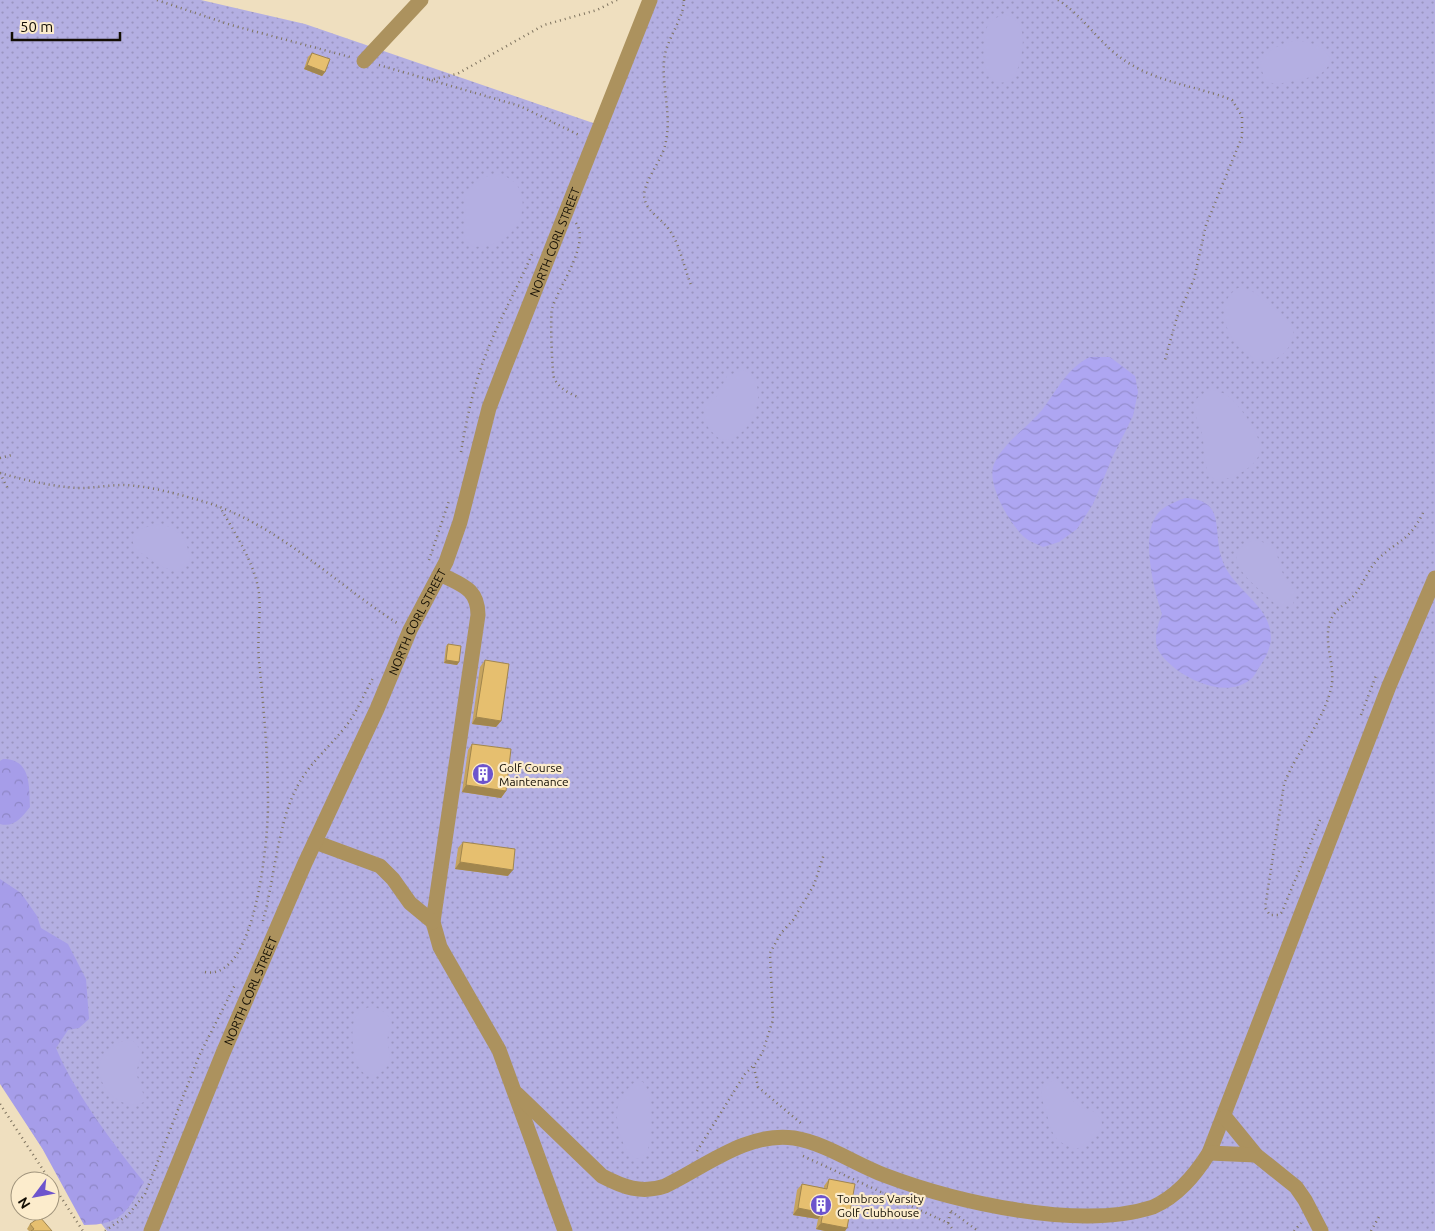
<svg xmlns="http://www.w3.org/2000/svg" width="1435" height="1231" font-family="Ubuntu,sans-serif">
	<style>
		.grass { fill: url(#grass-dots) }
		.forest { fill: url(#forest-crowns) }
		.park { fill: #b4afe2 }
		.water { fill: url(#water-waves) }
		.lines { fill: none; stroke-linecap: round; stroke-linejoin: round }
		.path { stroke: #7e735f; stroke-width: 2.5; stroke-dasharray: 1 4; stroke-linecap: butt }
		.minor { stroke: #ac925e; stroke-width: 15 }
		.wall { fill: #c6a45f }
		.shaded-wall { fill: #a1864e }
		.building { fill: #e6bf6f; stroke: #a1864e }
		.labels { text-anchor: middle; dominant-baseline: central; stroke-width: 4.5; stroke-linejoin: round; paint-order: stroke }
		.street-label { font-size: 12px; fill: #130e04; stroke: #fceccc }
		.poi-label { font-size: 12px; fill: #130e04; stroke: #fceccc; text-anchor: start }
	</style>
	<defs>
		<pattern id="grass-dots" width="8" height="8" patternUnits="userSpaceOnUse" patternTransform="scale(1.25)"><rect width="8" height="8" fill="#b4afe2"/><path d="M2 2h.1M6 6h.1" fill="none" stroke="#9a95c0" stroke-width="1.8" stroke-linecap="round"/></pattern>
		<pattern id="forest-crowns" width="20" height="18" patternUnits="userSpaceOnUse" patternTransform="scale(1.25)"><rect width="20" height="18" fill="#a69de9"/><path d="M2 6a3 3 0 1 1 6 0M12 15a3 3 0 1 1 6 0" fill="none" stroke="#8e86c6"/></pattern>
		<pattern id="water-waves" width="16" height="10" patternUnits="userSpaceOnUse" patternTransform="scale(1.25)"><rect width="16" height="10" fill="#aea6f2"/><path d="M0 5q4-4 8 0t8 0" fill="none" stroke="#958ece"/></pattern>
	</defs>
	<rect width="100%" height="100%" fill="#efdfbf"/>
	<path class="grass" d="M 0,0 L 201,0 L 305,24 L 599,125 L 650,0 L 1435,0 L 1435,1231 L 107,1231 L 42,1148 L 0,1082 Z"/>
	<path class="forest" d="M 3,759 C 31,759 29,785 30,807 C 22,817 14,828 0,824 L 0,761 Z
		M 0,879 L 21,893 L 37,916 L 41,928 L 68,944 L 86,979 L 89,1019 L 79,1028 L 68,1030 L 56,1048 C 73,1090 115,1147 144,1182 C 127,1212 121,1225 84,1225 L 42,1148 L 0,1084 Z"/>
	<path class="park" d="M 1003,14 C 1033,19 1022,57 1015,77 L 1007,82 L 998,83 C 979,76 982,37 989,22 Z
		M 1297,40 C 1312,44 1324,44 1331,60 C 1324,78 1313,76 1297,80 C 1276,85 1265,89 1260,63 C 1270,48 1280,44 1297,40 Z
		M 493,174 C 531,176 530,220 504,239 C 495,245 484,246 474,247 C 458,238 465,226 466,212 C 466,207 464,200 465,196 C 469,184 483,178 493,174 Z
		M 1238,288 C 1249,288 1253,291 1261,298 C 1276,312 1306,323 1288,348 C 1257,391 1197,313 1238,288 Z
		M 743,370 C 771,378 758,440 721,440 C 710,431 701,423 705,407 L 717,396 L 727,376 Z
		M 1212,390 C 1215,391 1220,392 1223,393 C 1236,399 1263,436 1260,451 C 1258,467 1225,486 1211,477 C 1203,465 1205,453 1203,439 C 1201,418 1179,401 1212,390 Z
		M 161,524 C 180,529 189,542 190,561 L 180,572 C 167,572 144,556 134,547 L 132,538 C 139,527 149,526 161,524 Z
		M 1254,540 C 1283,547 1273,546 1281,569 C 1284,578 1292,585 1296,594 L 1293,604 L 1281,607 L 1274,603 C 1258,587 1211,556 1254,540 Z
		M 373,1006 C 379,1009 388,1013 391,1020 C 393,1026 390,1029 388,1035 C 386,1048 396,1061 383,1071 C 379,1074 373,1076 368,1075 C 352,1072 349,1027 356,1016 C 360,1010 366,1008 373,1006 Z
		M 125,1040 L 133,1041 L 142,1051 L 136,1073 L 144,1096 L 144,1102 C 119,1114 89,1080 103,1056 C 107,1048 117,1044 125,1040 Z
		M 1056,1079 C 1065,1086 1068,1097 1076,1104 C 1080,1108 1086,1108 1091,1110 C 1116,1124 1092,1143 1076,1149 C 1050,1141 1052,1130 1045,1108 C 1042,1099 1039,1094 1043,1085 Z
		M 635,1082 L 643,1082 C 655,1096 652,1136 647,1153 L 638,1159 C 623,1154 616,1126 617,1111 C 618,1100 627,1088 635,1082 Z"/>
	<path class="water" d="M 1090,357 L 1110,357 L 1135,376 L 1138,392 L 1133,416 L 1113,456 L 1093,504 L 1077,529 L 1059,542 L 1043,547 C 1037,544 1028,541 1023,536 C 1009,522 986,484 994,464 C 1003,443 1028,427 1042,410 C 1058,389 1066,369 1090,357 Z
		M 1185,498 C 1225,500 1213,527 1221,556 C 1229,589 1271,603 1271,638 C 1271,647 1265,659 1260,666 C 1257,670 1255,676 1251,679 C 1229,697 1197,684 1177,670 C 1170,664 1160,656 1157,647 C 1154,637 1158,624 1162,614 C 1154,590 1141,539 1156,516 C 1162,506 1176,502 1185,498 Z"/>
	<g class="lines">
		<path class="path" d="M 157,0 L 231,25 L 350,57
			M 684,0 C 684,17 669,36 665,54 C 660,83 672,112 666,141 C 663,160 647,175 644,194 C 644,211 662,218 670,231 C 681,247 684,269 692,287
			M 1058,0 C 1084,16 1100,45 1127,62 C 1159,83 1197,86 1232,100 L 1242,116 L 1242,137 L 1206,225 L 1194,279 L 1177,317 L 1165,360
			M 379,65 L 520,106 L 581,136
			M 429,80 L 457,74 L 544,25 L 597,10 L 617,0
			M 576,223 C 591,244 557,289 552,309 C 550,316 552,372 554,378 C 559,388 568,393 578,397
			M 461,452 C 467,417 474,383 488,349 C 501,316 519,285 533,252
			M 0,458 L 12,455
			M 0,473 C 21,479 45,485 67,487 C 86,490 105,485 124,485 C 150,486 177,494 202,501 C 277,523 333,582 397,623
			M 0,473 L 8,489
			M 429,560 L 449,501
			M 1361,715 L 1377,673
			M 1320,820 L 1282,912 L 1279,915 L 1270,915 L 1265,908 L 1284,784 C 1297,751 1322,724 1331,689 C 1337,664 1319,637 1334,614 C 1340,606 1350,601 1356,593 C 1364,582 1369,568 1379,558 C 1400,539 1409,541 1423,513
			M 263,921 C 274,881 278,822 297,787 C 309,763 333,744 349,722 C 359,708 365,692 373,678
			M 205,972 C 256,982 268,839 268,805 C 268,757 264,709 259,661 C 257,639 261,616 259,593 C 255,563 234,532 220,507
			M 754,1067 L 758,1087 L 803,1125
			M 0,1104 L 83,1231
			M 697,1151 L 745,1074 L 757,1062 L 763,1051 L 773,1020 L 770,953 L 781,933 L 793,920 L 814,885 L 824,854
			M 803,1156 L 948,1223 L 954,1231
			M 951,1211 L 978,1231
			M 948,1223 L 951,1211
			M 105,1231 L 128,1215 L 145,1194 L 199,1056 L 236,983
			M 1294,1231 L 1301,1223
			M 1371,1231 L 1380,1215"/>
		<g class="minor">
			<path d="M 364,61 L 421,0"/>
			<path d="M 440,574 C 461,585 478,588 478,615 L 433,922 L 440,947 L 499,1050 L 565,1231"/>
			<path d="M 315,842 L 380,866 L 393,879 L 410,903 L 433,922"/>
			<path d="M 517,1094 L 602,1176 C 623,1187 641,1194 665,1186 C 703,1168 748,1131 794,1138 C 825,1143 855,1164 884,1175 C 955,1202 1080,1231 1153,1207 C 1178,1196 1195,1175 1209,1153 L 1389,686 L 1435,578"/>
			<path d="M 1225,1117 L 1256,1155 L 1296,1187 L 1305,1200 L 1321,1231"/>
			<path d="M 1209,1153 L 1256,1155"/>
			<path id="s1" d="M 151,1231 L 223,1053 L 305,863 L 377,709 L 410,630 L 446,562 L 460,522 L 489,408 L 505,366 L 650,0"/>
		</g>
	</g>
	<path class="wall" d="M 312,53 L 325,72 L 322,76 L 304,69 L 308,57 Z
		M 448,644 L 459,662 L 457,665 L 444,663 L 446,646 Z
		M 485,660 L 501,721 L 496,727 L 472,724 L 480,667 Z
		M 472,744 L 506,791 L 501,798 L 462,792 L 468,750 Z
		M 463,842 L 508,876 L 455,869 L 458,848 Z
		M 829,1179 L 847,1228 L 845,1231 L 825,1231 L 816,1229 L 818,1219 L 793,1215 L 797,1190 L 802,1184 L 824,1188 L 824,1186 Z
		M 30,1224 L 52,1231 L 29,1231 L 27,1229 Z"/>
	<path class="shaded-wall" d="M 307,65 L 325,72 L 322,76 L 304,69 Z
		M 446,660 L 459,662 L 457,665 L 444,663 Z
		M 476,717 L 501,721 L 496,727 L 472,724 Z
		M 466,785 L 506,791 L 501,798 L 462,792 Z
		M 460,862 L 513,870 L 508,876 L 455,869 Z
		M 798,1208 L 823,1213 L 818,1219 L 793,1215 Z
		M 821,1223 L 847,1228 L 845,1231 L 825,1231 L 816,1229 Z"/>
	<path class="building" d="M 312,53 L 330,59 L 325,72 L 307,65 Z
		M 448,644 L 461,646 L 459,662 L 446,660 Z
		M 485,660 L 509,664 L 501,721 L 476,717 Z
		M 472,744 L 511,749 L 506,791 L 466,785 Z
		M 463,842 L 515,849 L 513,870 L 460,862 Z
		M 829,1179 L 855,1184 L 847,1228 L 821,1223 L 823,1213 L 798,1208 L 802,1184 L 827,1189 Z
		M 40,1217 L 52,1231 L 31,1231 L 34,1229 L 30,1224 Z"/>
	<defs>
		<g id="building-disc" transform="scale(1.125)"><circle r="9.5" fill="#6d54cd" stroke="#fceccc"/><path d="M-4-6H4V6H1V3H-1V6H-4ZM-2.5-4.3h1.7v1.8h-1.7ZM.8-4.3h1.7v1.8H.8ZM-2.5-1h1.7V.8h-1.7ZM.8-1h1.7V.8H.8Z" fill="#fff"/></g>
	</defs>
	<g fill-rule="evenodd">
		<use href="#building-disc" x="483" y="774"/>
		<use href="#building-disc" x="821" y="1205"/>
	</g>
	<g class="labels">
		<g class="street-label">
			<text stroke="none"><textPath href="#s1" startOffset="1070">NORTH CORL STREET</textPath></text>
			<text stroke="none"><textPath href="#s1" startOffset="665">NORTH CORL STREET</textPath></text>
			<text stroke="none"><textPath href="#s1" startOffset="260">NORTH CORL STREET</textPath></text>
		</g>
		<g class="poi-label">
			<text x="499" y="767">Golf Course<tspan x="499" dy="14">Maintenance</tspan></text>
			<text x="837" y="1198">Tombros Varsity<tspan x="837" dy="14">Golf Clubhouse</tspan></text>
		</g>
	</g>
	<g transform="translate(35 1196) rotate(238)"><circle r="24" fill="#fceccc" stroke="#9f937c"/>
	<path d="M0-4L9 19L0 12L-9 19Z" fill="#6d54cd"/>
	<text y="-8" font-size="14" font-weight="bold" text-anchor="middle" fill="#130e04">N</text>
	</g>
	<path d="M12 32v8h108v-8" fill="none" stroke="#130e04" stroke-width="2.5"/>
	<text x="20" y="32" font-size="15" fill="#130e04" stroke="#fceccc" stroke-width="4" paint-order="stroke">50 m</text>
</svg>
